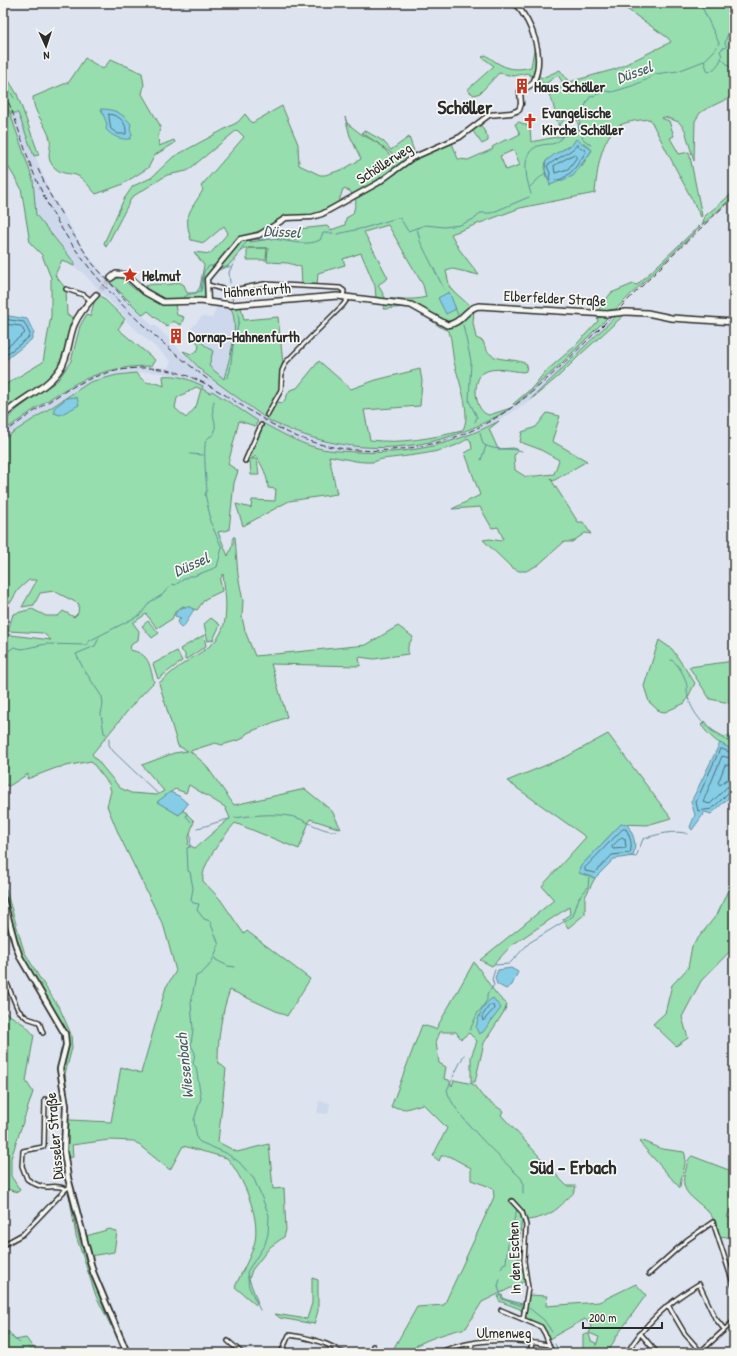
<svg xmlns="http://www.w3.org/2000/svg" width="737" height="1356" font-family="'Patrick Hand',sans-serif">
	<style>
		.built { fill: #cdd8ed }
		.green { fill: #96dead; stroke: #60846c; fill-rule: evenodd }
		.water { fill: #85cde6; stroke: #618c9b }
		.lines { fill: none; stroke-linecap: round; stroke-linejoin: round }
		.shore { stroke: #4f6c76; stroke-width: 1 }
		.stream { stroke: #618c9b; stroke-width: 1 }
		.minor-tunnel { stroke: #babfc8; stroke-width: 3; stroke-dasharray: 3 1.5; stroke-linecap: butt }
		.primary-tunnel { stroke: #babfc8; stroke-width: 5; stroke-dasharray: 5 2.5; stroke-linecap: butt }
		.minor-casing { stroke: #2b2b2b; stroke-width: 6 }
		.tertiary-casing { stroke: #2b2b2b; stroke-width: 7 }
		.secondary-casing { stroke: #2b2b2b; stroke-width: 8 }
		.primary-casing { stroke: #2b2b2b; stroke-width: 8 }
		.minor { stroke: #f6f6f2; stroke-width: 3 }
		.tertiary { stroke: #f6f6f2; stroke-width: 4 }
		.secondary { stroke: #f6f6f2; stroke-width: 4.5 }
		.primary { stroke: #f6f6f2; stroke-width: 5 }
		.rail { stroke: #2b2b2b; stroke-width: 1; stroke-dasharray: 6 3; stroke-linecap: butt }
		.primary-bridge-casing { stroke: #2b2b2b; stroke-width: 8; stroke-linecap: butt }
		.primary-bridge { stroke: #f6f6f2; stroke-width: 5 }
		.labels { text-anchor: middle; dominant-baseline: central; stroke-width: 3.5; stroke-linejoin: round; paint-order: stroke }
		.poi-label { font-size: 15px; font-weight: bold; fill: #2b2b2b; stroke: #f6f6f2; text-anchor: start }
		.street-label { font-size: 15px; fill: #2b2b2b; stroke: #f6f6f2 }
		.water-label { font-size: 16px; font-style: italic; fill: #465c63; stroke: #f6f6f2 }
		.district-label { font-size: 19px; font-weight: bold; fill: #2b2b2b; stroke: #f6f6f2 }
	</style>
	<rect width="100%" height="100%" fill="#dee4ef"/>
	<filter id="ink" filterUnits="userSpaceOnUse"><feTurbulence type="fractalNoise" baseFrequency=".025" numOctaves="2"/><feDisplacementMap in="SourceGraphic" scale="8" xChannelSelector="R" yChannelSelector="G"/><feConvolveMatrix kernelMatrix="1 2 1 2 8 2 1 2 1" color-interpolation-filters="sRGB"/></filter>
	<g filter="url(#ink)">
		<path class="built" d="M 10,113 L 18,113 L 50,192 L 85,251 L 110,282 L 153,326 L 154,324 L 163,333 L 204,373 L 266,419 L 301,434 L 332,443 L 385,448 L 427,443 L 468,431 L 489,422 L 515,405 L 562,363 L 609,316 L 617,315 L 528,402 L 499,421 L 469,435 L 428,448 L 406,451 L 366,453 L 330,450 L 313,447 L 298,441 L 264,424 L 212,391 L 211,393 L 202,389 L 202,386 L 191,380 L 170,374 L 150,372 L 117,374 L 90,382 L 3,439 L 3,432 L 67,387 L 84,378 L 100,372 L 132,366 L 168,368 L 171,361 L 126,321 L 127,319 L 82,272 L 62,260 L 37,252 L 38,249 L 75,263 L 36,215 L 33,180 Z
			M 217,306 L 231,308 L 235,318 L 234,332 L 224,379 L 209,366 L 202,343 L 190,330 L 202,316 L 212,318 Z
			M 319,1101 L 330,1103 L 328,1114 L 317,1113 Z"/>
		<path class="green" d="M 618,3 L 734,3 L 734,101 L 729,98 L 706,109 L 700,113 L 695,121 L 694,161 L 685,130 L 679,122 L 665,117 L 661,118 L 669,121 L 674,136 L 670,138 L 679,154 L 689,152 L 702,216 L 701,217 L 650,119 C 641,120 628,121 620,125 C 600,137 597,173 595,193 L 520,208 L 451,234 L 459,249 L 479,275 L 453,269 L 446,271 L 450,288 L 470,306 L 463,314 L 467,317 L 474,310 L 473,323 L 476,338 L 483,341 C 490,366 507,355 527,364 L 526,371 L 523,372 C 512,371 493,366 483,373 C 472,380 474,412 489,415 L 511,408 C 433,456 349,461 266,419 L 270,412 L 266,413 L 264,417 L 204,373 L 183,351 L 191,354 L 198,350 L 199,345 L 190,333 L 192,331 L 202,343 L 213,351 L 209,366 L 224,379 C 229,358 240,328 231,308 L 241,307 L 244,320 L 278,317 L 283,363 L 277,402 L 283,403 L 290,390 L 297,388 L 319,361 L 351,389 L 376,380 L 420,369 L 422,381 L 420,406 L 364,410 L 370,440 C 402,444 431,438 462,431 C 473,416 458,379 454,362 C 452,351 452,341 449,331 C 435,327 425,312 411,308 C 403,306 391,309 383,309 L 386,299 L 376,298 L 375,286 L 361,253 L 343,259 L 345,265 L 318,273 L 317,286 L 302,285 L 301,267 L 288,263 L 267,262 L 268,248 L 248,248 L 267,248 L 266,260 L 247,260 L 247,248 L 244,248 L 228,266 L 214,272 L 207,281 L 207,301 L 190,301 L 175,305 L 177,315 L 184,317 L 181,325 L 173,321 L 167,327 L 148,311 L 143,315 L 110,282 L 120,277 L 137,291 C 155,278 162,289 179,282 L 184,285 L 187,293 L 196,293 L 200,287 L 204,265 L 194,252 L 210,254 L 228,233 L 224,226 L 204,243 L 191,240 C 183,214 190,212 203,190 L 201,186 L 244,137 L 237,130 L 187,171 L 167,175 L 132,197 L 106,247 L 104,243 L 124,199 L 133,186 L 151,178 L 173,157 L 238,122 L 245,114 L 252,123 L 282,106 L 298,144 L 299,165 L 320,175 L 325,175 L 344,169 L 361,159 L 350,136 L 345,117 L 347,123 L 361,134 L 378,143 L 391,156 L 399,159 L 404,156 L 406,161 L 353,196 L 350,191 L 343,189 L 338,204 L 320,214 L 285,218 L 265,229 L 250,234 L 250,242 L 278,238 L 290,240 L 298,238 L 299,229 L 327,226 L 331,230 L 345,225 L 346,218 L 353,214 L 356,201 L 354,198 L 395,174 L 419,157 L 452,143 L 458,159 L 468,160 L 493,149 L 492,147 L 505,140 L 508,140 L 520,134 L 515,124 L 519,122 L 530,127 L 531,142 L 577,133 L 580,120 L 566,118 L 559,126 C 554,117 555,103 549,95 L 564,85 L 558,75 L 545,84 L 527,73 L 514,76 L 499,73 L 480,93 L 474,95 L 467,90 L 494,66 L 482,57 L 486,55 C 502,67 511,72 531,67 L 535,44 L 527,22 L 536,47 L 538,75 L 542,78 L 560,70 L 569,82 L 616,69 L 671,42 L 668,38 ZM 584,143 L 592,150 L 581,167 L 546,177 L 545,170 L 546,161 L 567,147 ZM 514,150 L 520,165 L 506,170 L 500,156 ZM 388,225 L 423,285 L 426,297 C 412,301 400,298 386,299 L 378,285 L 388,278 L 364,232 Z
			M 85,58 L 103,69 L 111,59 L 142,73 L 144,85 L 142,94 L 161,127 L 158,135 L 159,146 L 174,140 L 175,143 L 155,155 L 148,168 L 121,185 L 96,194 C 91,189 85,180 78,176 C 70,172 64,176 55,168 C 44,158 52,149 50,139 C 46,124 33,113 33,97 L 69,82 Z
			M 3,71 L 17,94 L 39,155 L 34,156 L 18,113 L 10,113 L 33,180 L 36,215 L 74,262 L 74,266 L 62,260 L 55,275 L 66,289 L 67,315 L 73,317 C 68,330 68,344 63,356 C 54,384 22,392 3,412 L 3,386 L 43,362 L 51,316 L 51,278 L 42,255 L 30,243 L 21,188 L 3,158 L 3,112 L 10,112 L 3,100 Z
			M 480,124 L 488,137 L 488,141 L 482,144 L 472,130 Z
			M 364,130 L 383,141 L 391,150 L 409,137 L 414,151 C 407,151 402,156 396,156 C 393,155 368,136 362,133 Z
			M 734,192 L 734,196 L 702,225 L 705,216 Z
			M 699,226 L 700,227 L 616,309 L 597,312 L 611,293 L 633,284 L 637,285 Z
			M 99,294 L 125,319 L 118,329 L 155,360 L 151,366 C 84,366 55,397 3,431 L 3,423 L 19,408 L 58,380 L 71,361 L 80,326 L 87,314 L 90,317 L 95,299 Z
			M 617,315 L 623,316 L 581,354 L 560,375 L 528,402 Z
			M 609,316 L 562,363 L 515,405 L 513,404 L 532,388 L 545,372 L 574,347 L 598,321 L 597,318 Z
			M 136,373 C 150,389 150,379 164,386 L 163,376 C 177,374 190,380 203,386 L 202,389 L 210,393 L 212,391 L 258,421 L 255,426 L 239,421 L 228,464 L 238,471 L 234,483 L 229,530 L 218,532 L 228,556 L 233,544 L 233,537 L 235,537 L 238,575 L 243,601 L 242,617 L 245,631 L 255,656 L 366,645 L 398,626 L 413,637 L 408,646 L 408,654 L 374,659 L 359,657 L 360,666 L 271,664 L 287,717 L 247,733 L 242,739 L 222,745 L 215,743 L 190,751 L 205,764 L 234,805 L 305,789 L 332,811 L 341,829 L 310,819 L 299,849 L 235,823 C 225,835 200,865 203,881 L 220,899 L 244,934 L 247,931 L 310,979 L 287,1016 L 230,990 C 221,1014 218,1037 218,1062 L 226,1069 L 218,1142 L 237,1152 L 269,1144 L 273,1189 L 284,1188 L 286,1230 L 284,1237 L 270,1247 L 252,1270 L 249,1279 L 258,1303 L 256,1305 L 235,1287 C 241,1273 252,1255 255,1241 C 260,1216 243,1177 227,1158 L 183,1146 L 170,1170 L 134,1141 L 109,1140 L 72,1145 L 73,1157 L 67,1158 L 66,1142 L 68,1118 L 70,1120 L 111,1122 L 121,1067 L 141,1073 L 166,987 L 176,971 L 164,927 L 119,835 L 107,806 L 111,791 L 109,784 L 91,761 L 56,768 L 27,779 L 28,774 L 9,786 L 3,784 L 3,634 L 51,640 L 43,633 L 8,631 L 13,614 L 32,609 L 46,616 L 58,616 L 63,611 L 74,617 L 78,613 L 79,604 L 54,591 L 40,593 L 34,605 L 22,607 L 37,580 L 29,580 L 18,590 L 11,602 L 3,603 L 3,439 L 90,382 L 117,375 ZM 196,387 L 201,389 L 196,407 L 186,418 L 175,408 L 177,398 ZM 223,574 C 225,594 231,623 216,640 C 208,649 196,655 186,662 C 176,668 168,676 159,683 L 178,746 L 188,751 L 174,753 L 142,765 L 164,791 L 157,795 L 131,793 L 120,788 L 92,754 L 135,702 L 154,682 C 149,664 150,654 130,650 L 131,645 L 138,640 L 139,631 L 133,623 L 146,614 L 157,628 L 172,619 L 175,612 L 183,606 L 197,610 L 205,599 L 222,591 L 220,580 ZM 189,785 L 225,807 L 230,818 L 195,848 L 188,845 L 189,837 L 194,821 L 183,810 L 179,815 L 158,802 L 175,789 L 186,793 Z
			M 547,413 L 560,416 L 552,441 L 587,461 L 553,481 L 550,478 L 578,522 L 583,522 L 591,534 L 585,533 L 572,542 L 564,542 L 538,565 L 526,571 L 519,571 L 511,567 L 483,540 L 490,539 L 501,541 L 503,538 L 498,527 L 492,528 L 480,507 L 452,509 L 480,495 L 465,453 L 472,449 L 471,442 L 468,438 C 452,453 405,456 383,459 C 379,459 376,462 372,462 C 358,463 343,458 329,456 L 337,494 L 289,501 L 243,526 L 236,504 L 251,508 L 252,500 L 275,501 L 276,489 L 268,488 C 268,477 262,465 256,456 L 251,459 L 257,459 L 259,475 L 251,475 L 250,461 L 247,463 L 264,424 C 280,432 296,442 314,447 C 327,451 341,451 356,452 C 406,455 454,445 499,421 L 489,429 L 498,449 L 514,448 L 517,450 L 517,453 L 514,455 L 515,470 L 526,477 L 554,474 L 559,460 L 539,449 L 520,442 L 522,432 L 536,427 Z
			M 211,618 L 220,625 L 213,640 L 208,641 L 204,624 Z
			M 148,621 L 159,633 L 152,638 L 142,626 Z
			M 204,635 L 206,646 L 185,660 L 185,654 L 180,649 Z
			M 659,640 L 672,649 L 695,683 L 685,703 L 665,712 L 659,711 L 649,702 L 644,686 Z
			M 177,651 L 182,661 L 158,679 L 153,664 Z
			M 734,661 L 734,704 L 710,699 L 689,667 Z
			M 705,721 L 712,730 L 724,737 L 734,734 L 734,754 C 730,746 720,745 714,739 C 709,735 705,730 701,725 Z
			M 608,734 L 671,818 L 647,825 L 621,824 L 580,867 L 580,873 L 595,878 L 585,897 L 585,914 L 568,928 L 563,919 L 570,914 L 569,907 L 512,945 L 492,966 L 480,960 L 554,900 L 542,886 L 586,837 L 507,781 L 566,757 Z
			M 3,880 L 24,951 L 39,977 L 60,1009 L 71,1034 L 72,1048 L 65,1074 L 67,1092 L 64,1091 L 62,1074 L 66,1052 L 65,1029 L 20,952 L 3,895 Z
			M 734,891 L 734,947 L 701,981 L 682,1017 L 688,1038 L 676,1046 L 653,1024 L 665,1013 L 672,985 L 688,968 L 692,946 L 718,913 L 727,892 Z
			M 474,962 C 485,976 493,994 507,1004 L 505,1010 L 484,1043 L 475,1082 L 471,1082 L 471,1057 L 477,1041 L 469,1033 L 461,1039 L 456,1032 L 440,1032 L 436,1042 L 439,1063 L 446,1067 L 444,1079 L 449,1080 L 452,1086 L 454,1080 L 473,1084 L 483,1097 L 503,1111 L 501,1115 L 563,1182 L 567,1186 L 576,1186 C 575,1192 572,1195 567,1199 C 553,1215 543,1218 522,1221 L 518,1247 L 520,1270 L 524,1270 L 525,1281 L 482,1302 L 466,1328 C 449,1332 433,1337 417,1345 L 414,1353 L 391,1353 L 417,1307 L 444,1305 L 494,1197 L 493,1188 L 471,1180 L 471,1168 L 449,1156 L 441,1156 L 439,1161 L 433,1156 L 447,1128 L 423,1104 L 406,1109 L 391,1107 L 422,1025 L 436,1029 Z
			M 3,1011 L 25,1025 L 34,1035 L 26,1081 L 33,1092 L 11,1158 L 11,1176 L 20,1190 L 18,1192 L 3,1188 Z
			M 641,1140 L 662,1149 L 684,1152 C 689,1159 680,1178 680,1188 L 640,1143 Z
			M 692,1156 L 734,1172 L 734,1203 L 727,1217 L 734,1220 L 734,1238 L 719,1236 C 717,1229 715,1220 710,1214 C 696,1197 677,1195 686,1169 C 687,1164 688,1158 692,1156 Z
			M 69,1194 L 76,1228 L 90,1273 L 111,1326 L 96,1296 L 76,1236 Z
			M 110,1229 L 117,1232 L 114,1252 L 90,1256 L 86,1236 Z
			M 312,1278 L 318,1280 L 318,1311 L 314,1324 L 280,1318 L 275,1314 L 307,1319 L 312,1303 Z
			M 636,1284 L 646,1295 L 616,1337 L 608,1353 L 595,1353 L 595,1350 L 592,1353 L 583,1352 L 583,1334 L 589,1334 L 591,1341 L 596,1343 L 596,1346 L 599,1337 L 589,1333 L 592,1327 L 585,1319 L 549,1339 L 543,1328 L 526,1319 L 520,1309 L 499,1301 L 498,1296 L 502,1295 L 504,1299 L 526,1305 L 528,1295 L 547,1296 L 546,1306 L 599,1302 Z
			M 3,1331 L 9,1332 L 15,1340 L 26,1338 L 37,1353 L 6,1353 L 11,1352 L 3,1346 Z"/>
		<path class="water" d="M 101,109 C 115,109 122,113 131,124 L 130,128 L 132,135 L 130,139 C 121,140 111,136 106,129 L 107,124 Z
			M 576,139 L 592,150 L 573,176 L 550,185 L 545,170 L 546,161 L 555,154 L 572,145 Z
			M 449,292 L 456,309 L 446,314 L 438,298 Z
			M 3,315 L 27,319 L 34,333 L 31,340 L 3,362 Z
			M 73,397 L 77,398 L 79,405 L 60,415 L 54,413 L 54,408 L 67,398 Z
			M 184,607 L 190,607 L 194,610 C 189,615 187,625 181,628 L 177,622 L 181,618 L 175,616 L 175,614 L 179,609 Z
			M 720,743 L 731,749 L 734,753 L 734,793 L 711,814 L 705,812 L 692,830 L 690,827 L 695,815 L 691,802 Z
			M 170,792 L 179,796 L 188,804 L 179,815 L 157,802 Z
			M 621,824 L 627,824 C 634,836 637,843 633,856 L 614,859 L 595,878 L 579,873 L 580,867 Z
			M 511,968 L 518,972 L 512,985 L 506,989 L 497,984 L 495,978 L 498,970 Z
			M 493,998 L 501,1008 L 483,1032 L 479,1034 L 476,1028 C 478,1017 483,1003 493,998 Z"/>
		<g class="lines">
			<path class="shore" d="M 109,114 C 121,116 127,123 126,134 L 118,134 L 111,129 Z
				M 577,145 L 586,151 C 579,164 566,184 549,180 L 550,173 L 547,166 C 554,160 573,151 577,145 Z
				M 575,154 L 577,157 L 568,169 L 555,173 L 554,166 Z
				M 3,319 L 24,322 L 30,334 L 28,338 L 3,357
				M 3,324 L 21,326 L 25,333 L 3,350
				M 734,754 L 722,749 L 720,749 L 696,802 L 698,811 L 712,809 L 730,791 L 734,790
				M 734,759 L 722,756 L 703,802 L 710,804 L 727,787 L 734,785
				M 734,765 L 725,765 L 718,783 L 720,785 L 726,780 L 734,779
				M 623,829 L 626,829 C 630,837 633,844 630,853 L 612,855 L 595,873 L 585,871 L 585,868 Z
				M 622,837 L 625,839 L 626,848 L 613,849 L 612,847 Z
				M 490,1005 L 493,1005 L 494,1009 L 483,1021 L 482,1017 Z"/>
			<path class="stream" d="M 700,3 L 719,43 L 715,50 L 704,61
				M 729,3 L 734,19
				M 722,59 L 733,70 L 732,85
				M 3,80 L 14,98
				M 733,86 L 734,87
				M 576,118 L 583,139 L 591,145
				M 535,182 L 545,173
				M 530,187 L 534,183
				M 531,194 C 527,181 519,153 538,146 C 550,142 556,148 564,134 L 560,131 L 567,121 L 581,113 L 590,97 L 606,91 L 612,92 L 632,86 L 648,79 L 655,74 L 678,71 L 704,61 L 708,72 C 715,70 720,63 722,56 L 720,51 L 723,48 L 727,47 L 725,43 L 728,33 L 734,33
				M 417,228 L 420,241 L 444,289
				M 337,234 L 364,228 L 397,218 L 400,218 L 408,231 L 425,225 L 444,227 L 460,225 L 476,218 L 480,213 L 491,213 L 529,197
				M 221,267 L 230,267
				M 230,283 L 229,272 L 243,246 L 249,240 C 257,240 273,238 280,240 C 293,242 308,246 320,240 L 323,233 L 333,233
				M 143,286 L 166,300
				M 232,297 L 233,302
				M 182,299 L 187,295 L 201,291 L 204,271 L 209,266 L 215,266
				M 455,308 L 458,315
				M 463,325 L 471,361 L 469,401 L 477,417 L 475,422
				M 227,378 L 230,371 L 233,346 L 239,321 L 238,313 L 235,307
				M 480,433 L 483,444 C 495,452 509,447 522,451
				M 190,454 L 203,455
				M 481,460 L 486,446
				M 99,638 L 95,646 L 76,654 L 83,668 L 102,697 L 103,704 L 101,714 L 104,733 L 106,734
				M 3,655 L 14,647 L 22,649 L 46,644 L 87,645 L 89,641 L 140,615 L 150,602 L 162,595 L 172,584 L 175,585 L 189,576 L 194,576 L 217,567 L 222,548 L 209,519 L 210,516 L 205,494 L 207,490 C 206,482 203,446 206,440 C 209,436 215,436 215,429 C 216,418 210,413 214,401
				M 671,660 C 678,663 684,675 686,682 C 688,688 686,694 689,700 C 696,721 715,736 734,744
				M 109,738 L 109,745 L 113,751 L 157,793
				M 182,810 L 187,813 L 186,816 L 191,822
				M 235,818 C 252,815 285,812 300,819 C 308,822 330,835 338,830
				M 197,828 C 209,826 217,821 230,819
				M 191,835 L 190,847 L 187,848 L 188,871 L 190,872 L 193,888 L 191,900 L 193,903 L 199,904 L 197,910 L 204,919 L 210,921 C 213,931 217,937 219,946 L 217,947 C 217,956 206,973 196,976 L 191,1003 L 193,1029 L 191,1045 L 195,1053 L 193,1064 L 196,1067 L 201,1098 L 194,1120 L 197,1139 L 200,1142 L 226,1153 L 239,1162 L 254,1179 L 269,1215 L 268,1234 L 265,1244 L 247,1272 L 249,1287 L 260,1310
				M 629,856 L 636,857 L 643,839 C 654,835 676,829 688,834
				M 215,957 L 216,960 L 228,966 L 235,967
				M 495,965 L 509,964 L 529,943 L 573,916 L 579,898 L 588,887 L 589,876
				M 470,1030 L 478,1012 L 481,1009 L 487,1000 L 487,994 L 494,985 L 492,979 L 495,970
				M 453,1077 L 464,1055
				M 452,1080 L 447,1090 C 452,1114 503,1160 521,1178 L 523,1182 L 523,1194
				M 501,1269 L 503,1264 L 506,1263 L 508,1243 L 517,1209
				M 500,1279 L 498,1286 L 502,1299 L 522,1306
				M 529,1308 L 544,1320 L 552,1332
				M 3,1331 L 20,1343
				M 555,1344 L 560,1353
				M 28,1347 L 35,1353"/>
			<path class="minor-tunnel" d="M 261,425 L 267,415"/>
			<path class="primary-tunnel" d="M 96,295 L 111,278"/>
			<g class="minor-casing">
				<path id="minor" d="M 208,285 L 229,291 L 264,284 L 340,288 L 344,291 L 343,297
					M 66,289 L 84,295 L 90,300
					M 267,415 L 281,390 L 282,371 L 286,362 L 343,305 L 348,298
					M 245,461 L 261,425
					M 3,632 L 4,633
					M 3,974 L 18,1010 L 27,1018 L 39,1022 L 43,1033
					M 45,1099 L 44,1145 L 43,1147 L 23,1151 L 22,1166 L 27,1179 C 33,1183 39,1187 46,1187 C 54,1187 58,1185 66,1189 L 70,1187
					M 512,1201 L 522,1212 L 526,1225 L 524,1261 L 528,1288 L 523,1319
					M 3,1245 L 23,1234 L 66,1189
					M 649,1274 L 687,1240 L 713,1222 L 734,1286
					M 668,1305 L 685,1334 L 700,1351
					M 501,1310 L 541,1327 L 545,1334 L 552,1353
					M 640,1333 L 657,1353
					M 228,1341 L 242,1353
					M 373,1346 L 373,1353
					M 335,1350 L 345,1353
					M 281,1353 L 289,1335 C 305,1337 321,1341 335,1348 L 335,1353
					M 438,1353 C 472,1338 511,1338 548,1345
					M 471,1353 L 472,1343
					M 530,1353 L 532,1343
					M 627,1353 C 644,1324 670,1301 699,1284 L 715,1318 L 724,1329
					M 699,1353 L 734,1321"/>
			</g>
			<g class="tertiary-casing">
				<path id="tertiary" d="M 208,302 L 207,279 L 240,239 L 259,235 L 286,218 L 312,217 L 322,214 L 378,183 L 412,158 L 460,137 L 489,115 L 511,113 L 519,110 L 521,104 L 520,91 C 524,88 530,87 533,83 C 546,56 532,23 515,3"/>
			</g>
			<g class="secondary-casing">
				<path id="secondary" d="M 3,899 L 15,943 L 20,957 L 65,1034 L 66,1045 L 60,1069 L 66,1106 L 64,1151 L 68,1178 L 93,1272 L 127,1353"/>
			</g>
			<g class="primary-casing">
				<path id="primary" d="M 111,278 L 116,274 L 126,275 L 145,292 L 163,302 L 200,301 L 231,305 L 337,296 L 411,305 L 447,325 C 462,324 465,308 479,306 L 607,314
					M 626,312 L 647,313 L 671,318 L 734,322
					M 3,416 C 20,398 46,390 60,369 C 69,356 68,340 74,325 C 79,313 87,304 96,295"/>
			</g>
			<use href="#minor" class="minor"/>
			<use href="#tertiary" class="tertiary"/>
			<use href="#secondary" class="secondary"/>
			<use href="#primary" class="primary"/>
			<path class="rail" d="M 5,94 C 19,125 26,159 41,190 C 77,269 142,329 210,381
				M 38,169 L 49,193 L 62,215
				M 67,225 L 92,263 L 130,305
				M 3,433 C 37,411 71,381 111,372 C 192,353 228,405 293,435 C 345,458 414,454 466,433 C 519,411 558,369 598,330 C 643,285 687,240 734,197"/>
			<g class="primary-bridge-casing">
				<path id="primary-bridge" d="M 607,314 L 626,312"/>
			</g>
			<use href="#primary-bridge" class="primary-bridge"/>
		</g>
	</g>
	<defs>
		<g id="building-bare" transform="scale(1.2)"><path d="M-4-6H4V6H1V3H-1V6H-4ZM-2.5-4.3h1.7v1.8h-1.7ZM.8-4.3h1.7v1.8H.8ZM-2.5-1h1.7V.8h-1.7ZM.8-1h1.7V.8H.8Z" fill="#c8321e" stroke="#f6f6f2" stroke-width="2.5" paint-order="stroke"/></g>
		<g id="church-bare" transform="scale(1.2)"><path d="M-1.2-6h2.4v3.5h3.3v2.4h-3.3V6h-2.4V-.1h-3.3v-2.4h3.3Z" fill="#c8321e" stroke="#f6f6f2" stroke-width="2.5" paint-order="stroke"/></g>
		<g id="sight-bare" transform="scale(1.2)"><path d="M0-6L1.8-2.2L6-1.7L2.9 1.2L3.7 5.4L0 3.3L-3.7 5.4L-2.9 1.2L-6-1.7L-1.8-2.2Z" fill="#c8321e" stroke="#f6f6f2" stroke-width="2.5" paint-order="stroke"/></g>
	</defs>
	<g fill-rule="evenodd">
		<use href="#building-bare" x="522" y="86"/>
		<use href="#church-bare" x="530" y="121"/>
		<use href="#sight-bare" x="130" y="275"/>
		<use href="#building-bare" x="176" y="336"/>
	</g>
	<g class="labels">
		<g class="poi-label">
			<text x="534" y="86">Haus Schöller</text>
			<text x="542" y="112">Evangelische<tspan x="542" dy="17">Kirche Schöller</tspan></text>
			<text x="142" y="275">Helmut</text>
			<text x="188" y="336">Dornap-Hahnenfurth</text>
		</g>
		<g class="street-label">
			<text transform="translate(384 163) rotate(-33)">Schöllerweg</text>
			<text transform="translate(257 290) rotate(-4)">Hahnenfurth</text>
			<text transform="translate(555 298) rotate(3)">Elberfelder Straße</text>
			<text transform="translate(54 1136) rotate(-95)">Düsseler Straße</text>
			<text transform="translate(514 1258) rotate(-92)">In den Eschen</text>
			<text x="504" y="1332">Ulmenweg</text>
		</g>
		<g class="water-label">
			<text transform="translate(634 72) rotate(-20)">Düssel</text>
			<text transform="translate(282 231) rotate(3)">Düssel</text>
			<text transform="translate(191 564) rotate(-24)">Düssel</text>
			<text transform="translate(184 1066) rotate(-96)">Wiesenbach</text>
		</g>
		<g class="district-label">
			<text x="465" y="107">Schöller</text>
			<text x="573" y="1167">Süd - Erbach</text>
		</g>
	</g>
	<rect width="737" height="1356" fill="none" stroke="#f6f6f2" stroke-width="16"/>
	<rect x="8" y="8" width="721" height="1340" fill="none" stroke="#2b2b2b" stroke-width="1.5" filter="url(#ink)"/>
	<g transform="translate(46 46) rotate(177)" stroke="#f6f6f2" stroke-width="3" paint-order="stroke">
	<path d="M0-3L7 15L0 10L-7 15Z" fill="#2b2b2b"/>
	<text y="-6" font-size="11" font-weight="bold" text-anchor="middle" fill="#2b2b2b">N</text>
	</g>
	<path d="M583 1322v6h79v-6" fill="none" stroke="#2b2b2b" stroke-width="2"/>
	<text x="589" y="1322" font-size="12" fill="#2b2b2b" stroke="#f6f6f2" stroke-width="3" paint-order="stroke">200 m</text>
</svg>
